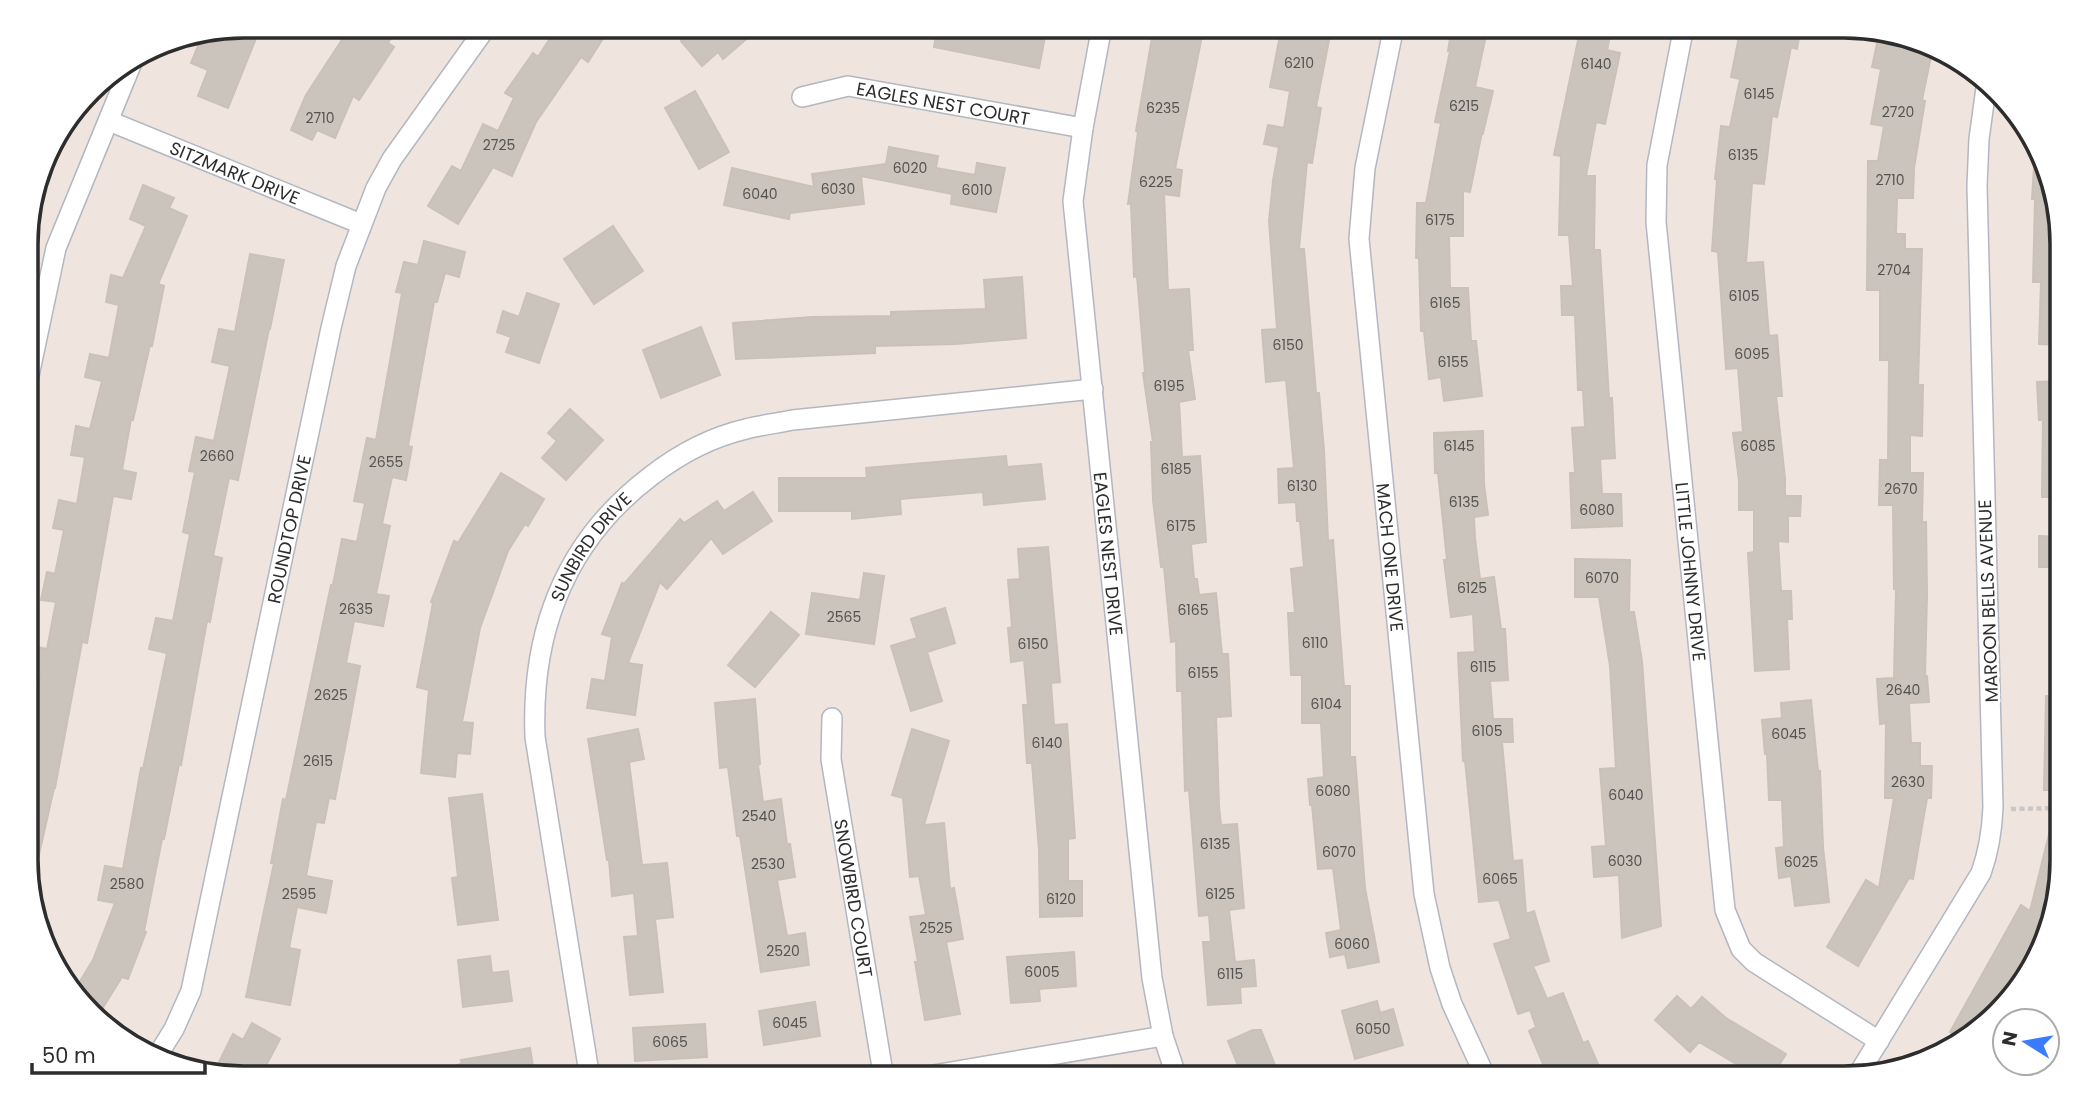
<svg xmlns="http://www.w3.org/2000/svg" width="2089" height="1105" font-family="Poppins,sans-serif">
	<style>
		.building { fill: #cbc4bd; stroke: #cbc1b7; stroke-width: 2 }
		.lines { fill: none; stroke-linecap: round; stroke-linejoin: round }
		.street-casing { stroke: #b2b7c1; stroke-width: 22 }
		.path { stroke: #c8c8c8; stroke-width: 4.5; stroke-dasharray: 5 3.5; stroke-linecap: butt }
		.street { stroke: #fff; stroke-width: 19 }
		.labels { text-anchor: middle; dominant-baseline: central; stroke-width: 5; stroke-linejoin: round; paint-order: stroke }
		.number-label { font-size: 14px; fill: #545351 }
		.street-label { font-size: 18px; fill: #2d2d2d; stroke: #fff }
		.rim { fill: none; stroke: #2d2d2d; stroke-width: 3.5 }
	</style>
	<rect width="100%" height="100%" fill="#efe5de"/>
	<path class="building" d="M 244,26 L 261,26 L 228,108 L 198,96 L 208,70 L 191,63 L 203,34 Z
		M 351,26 L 398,26 L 388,43 L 394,47 L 359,100 L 353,96 L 335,138 L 317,130 L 312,140 L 291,130 L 306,95 Z
		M 558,26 L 611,26 L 588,62 L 581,57 L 536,122 L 512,176 L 493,167 L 458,224 L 428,206 L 452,166 L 461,171 L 483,124 L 498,131 L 514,98 L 505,93 L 533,53 L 538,57 Z
		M 698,26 L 741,26 L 750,36 L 723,59 L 718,52 L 702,66 L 681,41 Z
		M 938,26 L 1047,26 L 1039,68 L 934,47 Z
		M 1154,26 L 1179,26 L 1203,31 L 1175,169 L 1182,170 L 1179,196 L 1164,194 L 1168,290 L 1189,289 L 1193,350 L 1188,350 L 1195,399 L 1179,402 L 1182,457 L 1200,456 L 1206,542 L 1191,544 L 1194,579 L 1197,579 L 1199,595 L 1216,593 L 1222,654 L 1228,654 L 1231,716 L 1216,717 L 1219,806 L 1221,825 L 1237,824 L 1244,908 L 1229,910 L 1235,962 L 1254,960 L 1256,986 L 1240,987 L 1241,1003 L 1208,1005 L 1203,942 L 1211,942 L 1209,915 L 1199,916 L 1189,790 L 1185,791 L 1182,691 L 1177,691 L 1176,641 L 1171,642 L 1164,567 L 1161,567 L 1153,500 L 1151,442 L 1153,442 L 1143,373 L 1145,373 L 1137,276 L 1134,277 L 1131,204 L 1128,204 L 1138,132 L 1136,131 Z
		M 1452,26 L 1488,26 L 1475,87 L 1493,91 L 1483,133 L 1482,132 L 1470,192 L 1463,191 L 1463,236 L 1449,236 L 1450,288 L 1468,288 L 1471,341 L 1476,341 L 1482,396 L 1444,401 L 1441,377 L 1429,379 L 1424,331 L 1421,331 L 1419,258 L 1416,258 L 1417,203 L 1426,203 L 1441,123 L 1435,122 L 1450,51 L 1448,51 Z
		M 1581,26 L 1612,26 L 1607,50 L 1620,53 L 1605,124 L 1596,122 L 1586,176 L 1595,176 L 1594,250 L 1600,250 L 1609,398 L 1612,398 L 1615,458 L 1600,459 L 1602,494 L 1621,494 L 1622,526 L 1572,528 L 1570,473 L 1575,473 L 1572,428 L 1585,427 L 1583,390 L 1578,390 L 1575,315 L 1562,315 L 1561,286 L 1573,286 L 1569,235 L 1559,235 L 1561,156 L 1554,155 Z
		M 1741,26 L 1801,26 L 1797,49 L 1791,47 L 1777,117 L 1772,116 L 1764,184 L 1752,183 L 1746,263 L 1763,262 L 1769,336 L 1777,335 L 1782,396 L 1776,396 L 1785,478 L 1785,496 L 1801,496 L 1800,516 L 1788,516 L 1788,542 L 1778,541 L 1781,591 L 1791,591 L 1792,619 L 1787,619 L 1789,669 L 1755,671 L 1748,553 L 1754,552 L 1754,510 L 1739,510 L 1739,481 L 1733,433 L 1743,432 L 1738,368 L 1726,369 L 1718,252 L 1712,251 L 1717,179 L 1715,179 L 1721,126 L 1730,127 L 1740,79 L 1731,77 Z
		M 1281,30 L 1329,40 L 1316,107 L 1321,108 L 1312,163 L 1307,162 L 1299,249 L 1304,249 L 1316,393 L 1319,393 L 1324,450 L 1328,541 L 1333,540 L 1344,686 L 1350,686 L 1350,757 L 1355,757 L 1365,888 L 1379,962 L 1348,968 L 1345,954 L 1330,957 L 1326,933 L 1341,930 L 1333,868 L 1318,869 L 1312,805 L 1310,805 L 1308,779 L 1324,777 L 1321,723 L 1302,723 L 1302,675 L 1291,675 L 1288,613 L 1295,613 L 1291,569 L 1304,567 L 1300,521 L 1297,521 L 1296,502 L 1279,503 L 1278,469 L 1294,468 L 1286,380 L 1266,382 L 1262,330 L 1277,329 L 1269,221 L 1273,181 L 1279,147 L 1264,144 L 1268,125 L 1284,128 L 1290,91 L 1270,87 Z
		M 1879,34 L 1933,47 L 1922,100 L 1925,101 L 1914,168 L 1913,198 L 1897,198 L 1896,234 L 1905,234 L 1905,249 L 1922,249 L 1918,385 L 1923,385 L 1922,436 L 1910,435 L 1910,473 L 1923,473 L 1922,522 L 1926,522 L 1927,594 L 1925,676 L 1927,676 L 1929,702 L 1909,703 L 1911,743 L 1920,743 L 1920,766 L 1932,766 L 1931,798 L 1927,798 L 1913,879 L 1909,878 L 1858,966 L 1827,947 L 1866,880 L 1879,888 L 1894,798 L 1885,798 L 1886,723 L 1880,724 L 1877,679 L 1894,678 L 1896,589 L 1894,589 L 1893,505 L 1879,505 L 1880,460 L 1888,460 L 1889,360 L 1880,360 L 1880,290 L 1867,290 L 1868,161 L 1878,161 L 1884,126 L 1871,124 L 1881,69 L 1872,67 Z
		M 695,91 L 729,152 L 699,169 L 665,108 Z
		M 889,147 L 938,156 L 936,168 L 975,175 L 977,163 L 1005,168 L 996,212 L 951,204 L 952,194 L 861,176 L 864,204 L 790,213 L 789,219 L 724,205 L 732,168 L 814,187 L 812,174 L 886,164 Z
		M 2035,151 L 2061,216 L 2061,345 L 2039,344 L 2041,282 L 2033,282 L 2035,199 L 2032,199 Z
		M 143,185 L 174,198 L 169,208 L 187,216 L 158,284 L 164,286 L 152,346 L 150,345 L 133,420 L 131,419 L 122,470 L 136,473 L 131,499 L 113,496 L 87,643 L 82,642 L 55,788 L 54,788 L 36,868 L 28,867 L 28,720 L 31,721 L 41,671 L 28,668 L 28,645 L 47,649 L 56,602 L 41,600 L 47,572 L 55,574 L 64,530 L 53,528 L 59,500 L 77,504 L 85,457 L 71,455 L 76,426 L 90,429 L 102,381 L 85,377 L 90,354 L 109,358 L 119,305 L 106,302 L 111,275 L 123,278 L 146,226 L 130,219 Z
		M 613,226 L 643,271 L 594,304 L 564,259 Z
		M 424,241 L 465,252 L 459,277 L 445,273 L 437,302 L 434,302 L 408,446 L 412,447 L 406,480 L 392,477 L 382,524 L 390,526 L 376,594 L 389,596 L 383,626 L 354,621 L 346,663 L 360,666 L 348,732 L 335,799 L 329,798 L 324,823 L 316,822 L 306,876 L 332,881 L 326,913 L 297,907 L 289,948 L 300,950 L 290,1005 L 246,997 L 274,863 L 271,863 L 283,799 L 286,800 L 331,585 L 333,585 L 342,539 L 357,542 L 365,503 L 354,501 L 367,438 L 376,440 L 402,293 L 396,292 L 404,262 L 418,265 Z
		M 250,254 L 284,260 L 270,329 L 269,329 L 238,480 L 229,478 L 213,556 L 222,558 L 210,622 L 207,621 L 181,765 L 179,764 L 164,839 L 162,839 L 144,931 L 146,932 L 128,979 L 122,977 L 99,1014 L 74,991 L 93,960 L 115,903 L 98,900 L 105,866 L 123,869 L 141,768 L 143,769 L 159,692 L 167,653 L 149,649 L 156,618 L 173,621 L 190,534 L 183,532 L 195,472 L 189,471 L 196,437 L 214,441 L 230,366 L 212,362 L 219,329 L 235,332 Z
		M 1022,277 L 1026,338 L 956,344 L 875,346 L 875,353 L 736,359 L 733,323 L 812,317 L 891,316 L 891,312 L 986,309 L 984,280 Z
		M 527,293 L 559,304 L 539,363 L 506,352 L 511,337 L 497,332 L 503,311 L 519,317 Z
		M 701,327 L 720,375 L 661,398 L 643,350 Z
		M 2061,381 L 2062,497 L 2042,497 L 2043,420 L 2039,420 L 2037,382 Z
		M 570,409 L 603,440 L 566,480 L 542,458 L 557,441 L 548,433 Z
		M 1483,431 L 1484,484 L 1488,515 L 1474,517 L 1475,538 L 1480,579 L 1494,577 L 1501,629 L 1505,629 L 1508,680 L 1490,681 L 1493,719 L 1512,719 L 1513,742 L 1502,742 L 1513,861 L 1522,860 L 1526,914 L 1534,911 L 1549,961 L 1533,966 L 1547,999 L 1563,993 L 1583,1043 L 1588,1041 L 1604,1078 L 1549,1078 L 1529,1031 L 1536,1027 L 1530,1010 L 1518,1014 L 1494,944 L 1511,939 L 1499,900 L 1479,902 L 1465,760 L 1463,761 L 1458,653 L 1475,652 L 1473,614 L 1451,617 L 1444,560 L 1447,560 L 1438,473 L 1435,473 L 1434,433 Z
		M 1006,456 L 1007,467 L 1041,464 L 1045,499 L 984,505 L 983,492 L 900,499 L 901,514 L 852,519 L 852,511 L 779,511 L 779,478 L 867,478 L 866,468 Z
		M 501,473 L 544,499 L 528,526 L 525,524 L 508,551 L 480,628 L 462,722 L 473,723 L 470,754 L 457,753 L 455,777 L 421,773 L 429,690 L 417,687 L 433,603 L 431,602 L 454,541 L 458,543 Z
		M 753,492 L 772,521 L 723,554 L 711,538 L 667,589 L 660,582 L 628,663 L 642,665 L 635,715 L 587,708 L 592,679 L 605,681 L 612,637 L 602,634 L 622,583 L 624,584 L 680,519 L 684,523 L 717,501 L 724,511 Z
		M 2039,536 L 2062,537 L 2062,567 L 2039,567 Z
		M 1048,547 L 1060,682 L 1051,683 L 1054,725 L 1067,724 L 1075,838 L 1068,839 L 1068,881 L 1082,881 L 1082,916 L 1040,917 L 1039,850 L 1032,763 L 1027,763 L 1023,705 L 1028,705 L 1024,660 L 1011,662 L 1008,628 L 1012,627 L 1008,580 L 1020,579 L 1018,549 Z
		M 1575,559 L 1630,560 L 1629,612 L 1634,612 L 1642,661 L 1661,926 L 1622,938 L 1619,875 L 1594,877 L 1592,847 L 1606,846 L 1600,769 L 1616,768 L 1610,666 L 1599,597 L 1575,597 Z
		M 864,573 L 884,576 L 874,644 L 806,634 L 812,593 L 860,600 Z
		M 945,608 L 955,643 L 927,652 L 942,701 L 911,711 L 891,646 L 917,638 L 911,619 Z
		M 771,612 L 799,635 L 755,687 L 728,665 Z
		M 2046,696 L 2062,696 L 2063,790 L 2044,790 Z
		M 755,699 L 760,764 L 758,765 L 763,802 L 781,799 L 787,844 L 790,844 L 795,877 L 777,880 L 787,936 L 805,933 L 809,965 L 761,972 L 740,836 L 737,836 L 728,767 L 720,768 L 715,703 Z
		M 1811,700 L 1818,771 L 1820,771 L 1823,847 L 1829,902 L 1795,906 L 1791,876 L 1779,878 L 1776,848 L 1784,847 L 1782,800 L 1769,800 L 1767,754 L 1765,754 L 1762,720 L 1782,718 L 1781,703 Z
		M 638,729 L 644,759 L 629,762 L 642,865 L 667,863 L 673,917 L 655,919 L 663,992 L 630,995 L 624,937 L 638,936 L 634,893 L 612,896 L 609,860 L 607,860 L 588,739 Z
		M 912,729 L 949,741 L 924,825 L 944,823 L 950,889 L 954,888 L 963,939 L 946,942 L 960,1014 L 925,1020 L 915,962 L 918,962 L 910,917 L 926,915 L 919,876 L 910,877 L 903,798 L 892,795 Z
		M 482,794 L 498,920 L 458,925 L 452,878 L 458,877 L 449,798 Z
		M 2056,806 L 2063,806 L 2063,861 L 2048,923 L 2005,997 L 1967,1041 L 1950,1032 L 2021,905 L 2030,911 Z
		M 1074,952 L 1076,986 L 1039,989 L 1040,1001 L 1011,1003 L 1007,957 Z
		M 490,956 L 492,973 L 508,971 L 512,1001 L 463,1007 L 458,960 Z
		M 1677,996 L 1691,1009 L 1702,997 L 1726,1018 L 1786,1054 L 1771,1078 L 1760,1078 L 1699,1042 L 1690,1052 L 1655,1020 Z
		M 1377,1001 L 1380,1013 L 1393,1009 L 1403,1045 L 1355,1059 L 1342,1011 Z
		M 815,1002 L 820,1036 L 764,1045 L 759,1011 Z
		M 252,1023 L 280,1039 L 259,1079 L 251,1079 L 219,1062 L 233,1034 L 243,1040 Z
		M 705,1024 L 707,1057 L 635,1061 L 633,1028 Z
		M 1253,1030 L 1261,1030 L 1280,1078 L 1243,1078 L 1228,1041 Z
		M 530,1048 L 535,1079 L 433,1079 L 462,1063 L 461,1060 Z"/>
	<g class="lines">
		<g class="street-casing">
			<g id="street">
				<path id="s1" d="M 1102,26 L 1083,128 L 1073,201 L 1152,978 L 1163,1036 L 1177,1078"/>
				<path id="s2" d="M 1394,26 L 1365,168 L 1359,239 L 1424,894 L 1440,968 L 1452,1004 L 1486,1078"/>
				<path id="s3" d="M 1684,26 L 1657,165 L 1656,222 L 1725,910 L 1741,949 L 1754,962 L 1879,1041"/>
				<path id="s4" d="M 802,97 L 848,86 L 1083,128"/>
				<path id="s5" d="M 109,121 L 361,224"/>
				<path d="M 27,385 L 56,248 L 133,60"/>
				<path id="s6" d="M 832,718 L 831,759 L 884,1079"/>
				<path id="s7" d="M 156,1058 L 174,1029 L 191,991 L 331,328 L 346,266 L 376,188 L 392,159 L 487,26"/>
				<path d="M 1856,1078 L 1981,873 C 1989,851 1992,831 1993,807 L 1977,186 L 1979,139 L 1986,88"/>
				<path id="s8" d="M 590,1079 L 535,737 C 531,631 565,541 651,476 C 678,455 712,437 746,429 C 761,425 778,423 793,420 L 1093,389"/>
				<path d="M 910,1079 L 1163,1036"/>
			</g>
		</g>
		<path class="path" d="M 2011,809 L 2063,808"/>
		<use href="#street" class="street"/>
	</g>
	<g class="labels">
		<g class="number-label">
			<text x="1299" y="63">6210</text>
			<text x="1596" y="64">6140</text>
			<text x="1759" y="94">6145</text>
			<text x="1464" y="106">6215</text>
			<text x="1163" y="108">6235</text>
			<text x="1898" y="112">2720</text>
			<text x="320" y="118">2710</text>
			<text x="499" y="145">2725</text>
			<text x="1743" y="155">6135</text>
			<text x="910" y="168">6020</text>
			<text x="1890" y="180">2710</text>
			<text x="1156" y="182">6225</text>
			<text x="838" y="189">6030</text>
			<text x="977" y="190">6010</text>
			<text x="760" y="194">6040</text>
			<text x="1440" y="220">6175</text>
			<text x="1894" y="270">2704</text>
			<text x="1744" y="296">6105</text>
			<text x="1445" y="303">6165</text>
			<text x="1288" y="345">6150</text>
			<text x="1752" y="354">6095</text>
			<text x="1453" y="362">6155</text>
			<text x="1169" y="386">6195</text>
			<text x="1459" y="446">6145</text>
			<text x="1758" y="446">6085</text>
			<text x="217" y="456">2660</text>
			<text x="386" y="462">2655</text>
			<text x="1176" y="469">6185</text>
			<text x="1302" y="486">6130</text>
			<text x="1901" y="489">2670</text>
			<text x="1464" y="502">6135</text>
			<text x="1597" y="510">6080</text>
			<text x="1181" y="526">6175</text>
			<text x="1602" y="578">6070</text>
			<text x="1472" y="588">6125</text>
			<text x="356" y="609">2635</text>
			<text x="1193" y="610">6165</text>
			<text x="844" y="617">2565</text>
			<text x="1315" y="643">6110</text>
			<text x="1033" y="644">6150</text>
			<text x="1483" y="667">6115</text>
			<text x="1203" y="673">6155</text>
			<text x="1903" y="690">2640</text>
			<text x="331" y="695">2625</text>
			<text x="1326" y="704">6104</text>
			<text x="1487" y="731">6105</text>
			<text x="1789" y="734">6045</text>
			<text x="1047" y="743">6140</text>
			<text x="318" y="761">2615</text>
			<text x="1908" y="782">2630</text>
			<text x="1333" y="791">6080</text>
			<text x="1626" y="795">6040</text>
			<text x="759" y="816">2540</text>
			<text x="1215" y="844">6135</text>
			<text x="1339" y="852">6070</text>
			<text x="1625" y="861">6030</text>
			<text x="1801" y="862">6025</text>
			<text x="768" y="864">2530</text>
			<text x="1500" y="879">6065</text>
			<text x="127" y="884">2580</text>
			<text x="299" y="894">2595</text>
			<text x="1220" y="894">6125</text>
			<text x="1061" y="899">6120</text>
			<text x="936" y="928">2525</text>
			<text x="1352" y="944">6060</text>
			<text x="783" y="951">2520</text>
			<text x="1042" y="972">6005</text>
			<text x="1230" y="974">6115</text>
			<text x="790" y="1023">6045</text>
			<text x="1373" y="1029">6050</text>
			<text x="670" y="1042">6065</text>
		</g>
		<g class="street-label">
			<text stroke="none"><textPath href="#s4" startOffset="144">EAGLES NEST COURT</textPath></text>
			<text stroke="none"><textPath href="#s5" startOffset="136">SITZMARK DRIVE</textPath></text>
			<text stroke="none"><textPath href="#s7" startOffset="548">ROUNDTOP DRIVE</textPath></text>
			<text stroke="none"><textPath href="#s8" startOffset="550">SUNBIRD DRIVE</textPath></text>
			<text stroke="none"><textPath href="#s1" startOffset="532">EAGLES NEST DRIVE</textPath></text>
			<text stroke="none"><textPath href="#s2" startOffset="536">MACH ONE DRIVE</textPath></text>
			<text stroke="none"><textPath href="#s3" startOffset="550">LITTLE JOHNNY DRIVE</textPath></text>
			<text transform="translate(1988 601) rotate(-92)">MAROON BELLS AVENUE</text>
			<text stroke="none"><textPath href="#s6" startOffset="182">SNOWBIRD COURT</textPath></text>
		</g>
	</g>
	<path d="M0 0H2089V1105H0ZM244 38H1844A206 206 0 0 1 2050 244V860A206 206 0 0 1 1844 1066H244A206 206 0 0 1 38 860V244A206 206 0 0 1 244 38Z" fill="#fff" fill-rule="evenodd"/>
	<path class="rim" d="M244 38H1844A206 206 0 0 1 2050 244V860A206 206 0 0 1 1844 1066H244A206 206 0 0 1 38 860V244A206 206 0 0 1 244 38Z"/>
	<g transform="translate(2026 1042) rotate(281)"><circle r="33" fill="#ffffff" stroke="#ababab" stroke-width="2"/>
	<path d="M0-5L12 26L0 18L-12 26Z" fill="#3b7cff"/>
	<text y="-10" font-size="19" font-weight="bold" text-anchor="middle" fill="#2d2d2d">N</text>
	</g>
	<path d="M32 1063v10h173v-10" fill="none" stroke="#2d2d2d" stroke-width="3.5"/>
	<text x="42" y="1063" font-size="21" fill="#2d2d2d" stroke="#ffffff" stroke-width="5" paint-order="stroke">50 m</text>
</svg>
